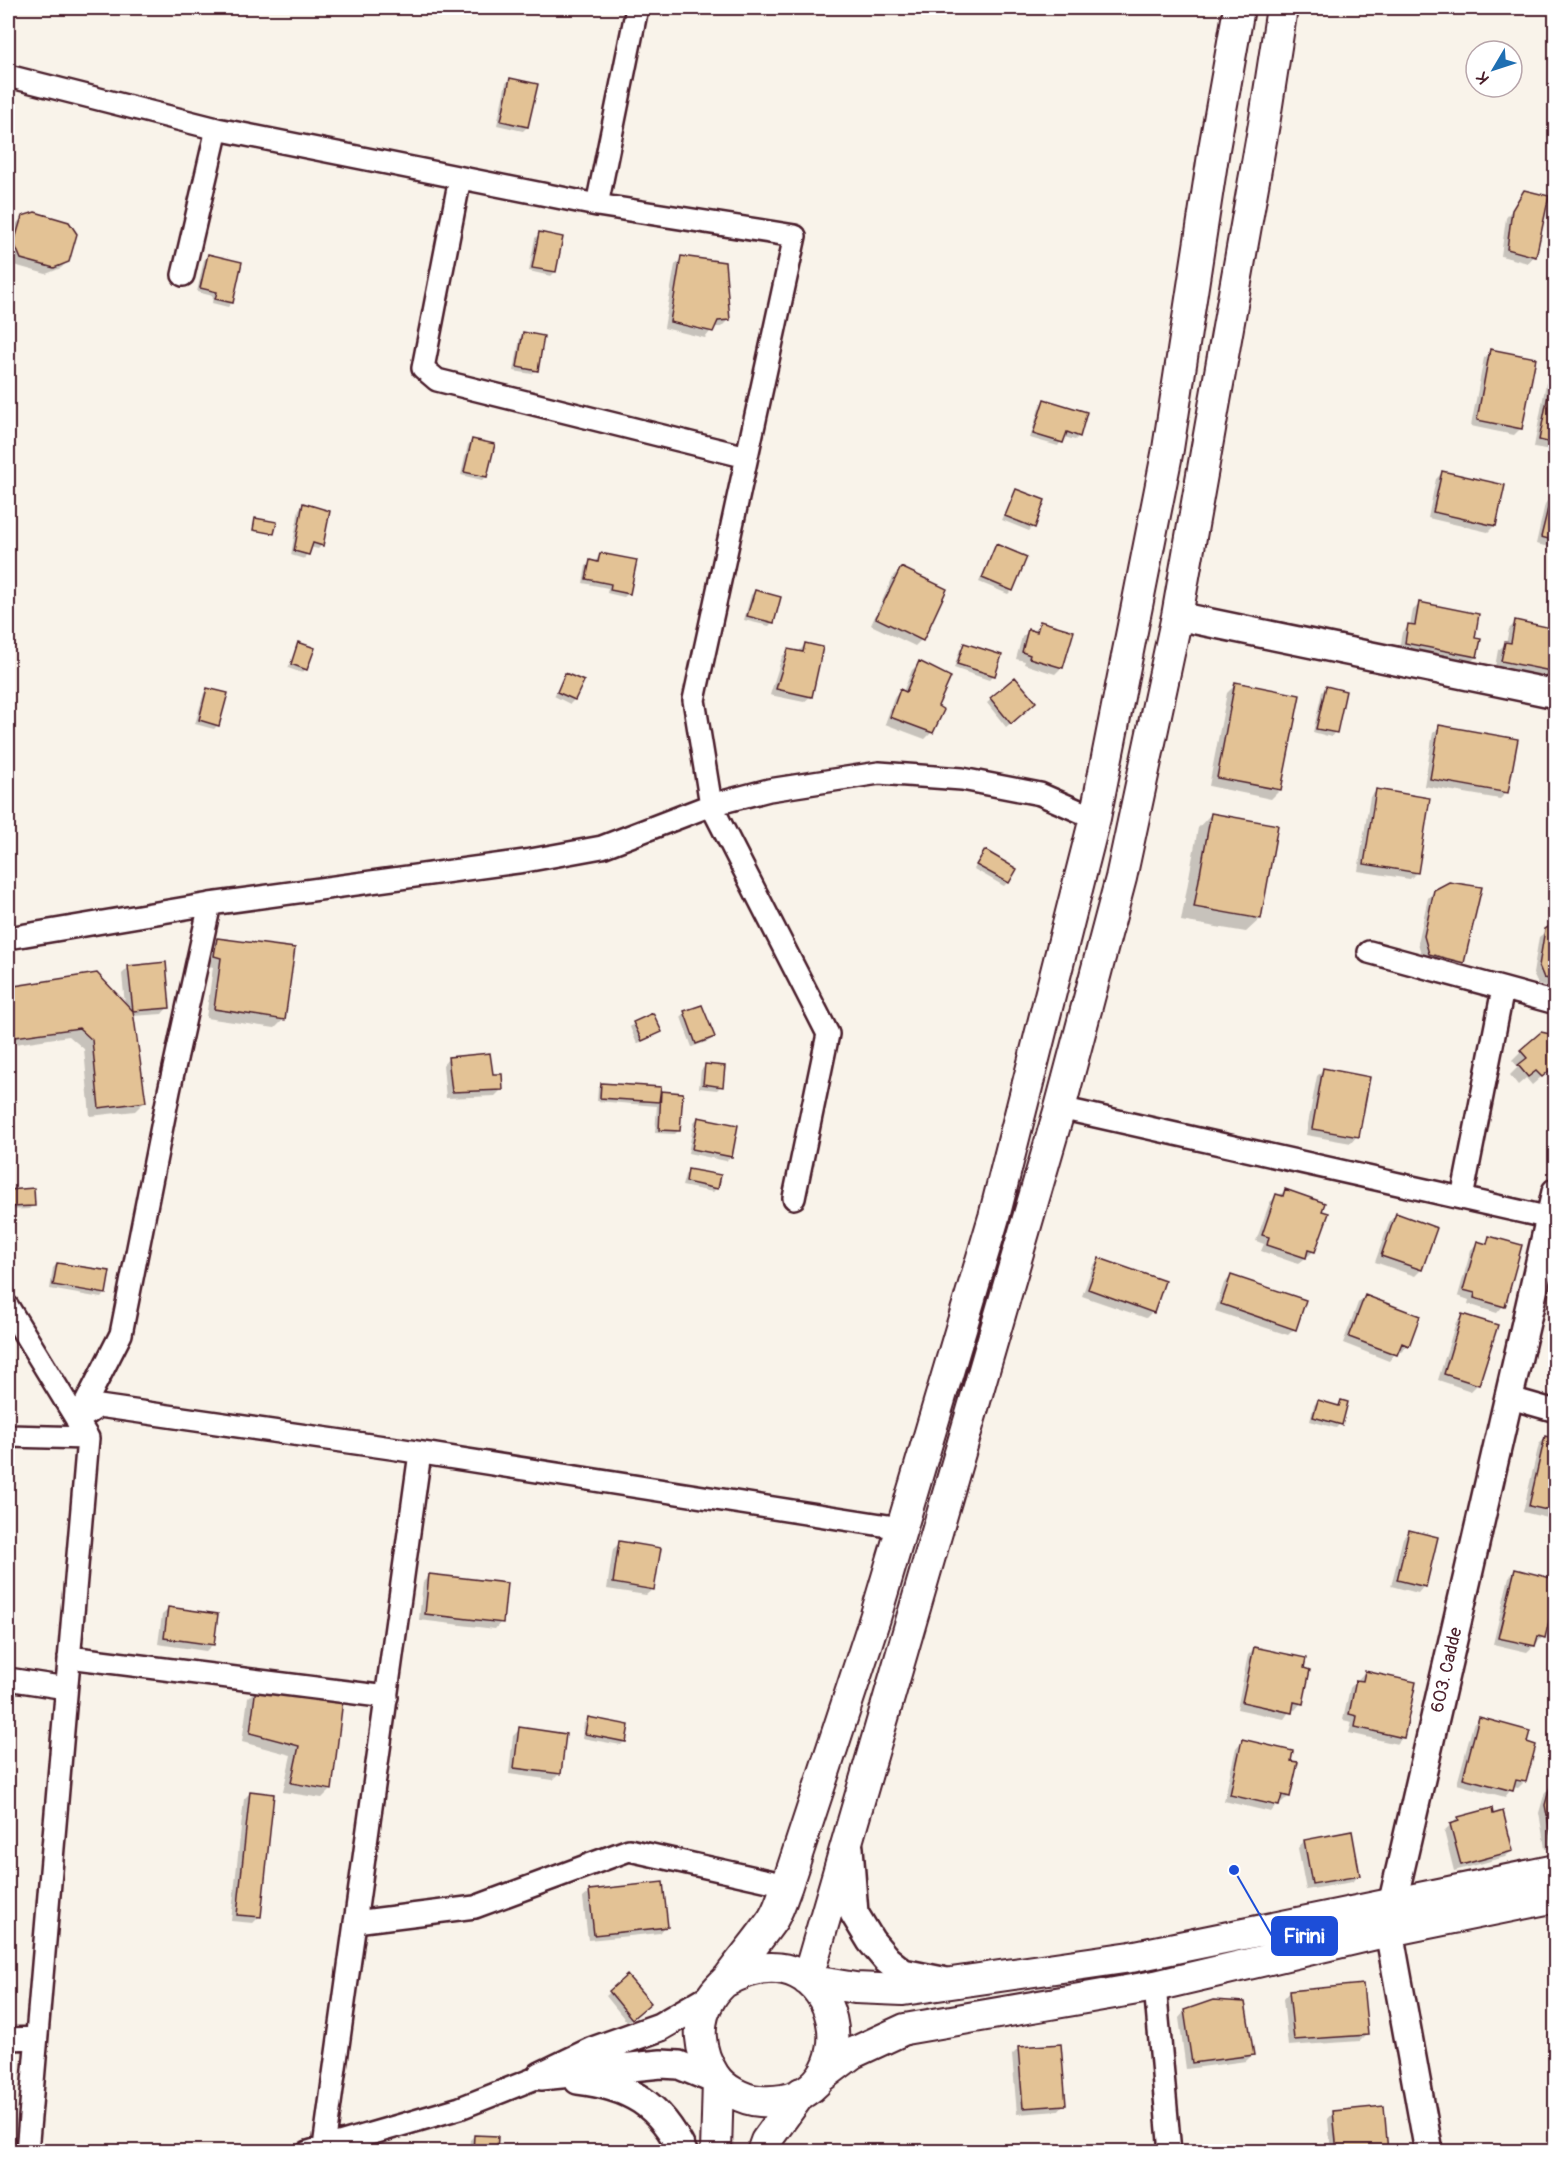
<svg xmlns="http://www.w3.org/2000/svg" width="1563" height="2159" font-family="Pangolin,sans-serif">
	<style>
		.shadow { fill: #0003 }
		.building { fill: #e3c295; stroke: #4a1f2b; stroke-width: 1.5 }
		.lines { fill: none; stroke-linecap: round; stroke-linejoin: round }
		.minor-casing { stroke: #4a1f2b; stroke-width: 26 }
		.tertiary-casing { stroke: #4a1f2b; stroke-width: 32 }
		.secondary-casing { stroke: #4a1f2b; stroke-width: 34 }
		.minor { stroke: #fff; stroke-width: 21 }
		.tertiary { stroke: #fff; stroke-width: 27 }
		.secondary { stroke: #fff; stroke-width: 30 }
		.labels { text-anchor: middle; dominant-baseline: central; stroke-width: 4.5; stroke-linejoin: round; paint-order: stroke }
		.street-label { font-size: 18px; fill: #4a1f2b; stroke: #fff }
		.leader { fill: none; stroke: #1d4ed8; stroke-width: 2 }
		.callout-dot { fill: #1d4ed8; stroke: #fff; stroke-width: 2 }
		.callout { fill: #1d4ed8; stroke: #1d4ed8; stroke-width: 2 }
		.callout-label { font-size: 20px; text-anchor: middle; font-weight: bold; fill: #fff }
	</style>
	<rect width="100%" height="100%" fill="#f9f3ea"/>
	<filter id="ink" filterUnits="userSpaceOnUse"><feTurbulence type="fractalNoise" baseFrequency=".0167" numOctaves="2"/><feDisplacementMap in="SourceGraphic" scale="12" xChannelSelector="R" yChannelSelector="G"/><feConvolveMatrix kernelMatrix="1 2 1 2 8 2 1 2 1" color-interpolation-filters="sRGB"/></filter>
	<g filter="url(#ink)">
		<path class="shadow" d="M 511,79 L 527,127 L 523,131 L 497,125 L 506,83 Z
			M 1525,191 L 1534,256 L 1528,263 L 1501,256 L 1506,218 Z
			M 23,217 L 68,261 L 61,268 L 46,274 L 14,265 L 8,251 L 16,224 Z
			M 540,234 L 555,272 L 551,276 L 529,271 L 535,238 Z
			M 208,256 L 232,302 L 228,307 L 212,303 L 213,296 L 197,292 L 204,260 Z
			M 682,258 L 728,320 L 721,327 L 714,327 L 705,338 L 664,328 L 675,265 Z
			M 524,334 L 536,370 L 532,374 L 514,371 L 520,338 Z
			M 1491,351 L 1521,428 L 1514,435 L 1471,426 L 1484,358 Z
			M 1553,376 L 1556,377 L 1556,451 L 1534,447 L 1546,383 Z
			M 1044,401 L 1079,436 L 1075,440 L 1064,437 L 1058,446 L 1030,438 L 1040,405 Z
			M 472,440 L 486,476 L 482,480 L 461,475 L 468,445 Z
			M 1443,472 L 1495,525 L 1488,532 L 1428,518 L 1436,479 Z
			M 1016,490 L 1033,527 L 1029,531 L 1002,520 Z
			M 1551,497 L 1556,498 L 1556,548 L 1536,544 L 1545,504 Z
			M 303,505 L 322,545 L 318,549 L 310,547 L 304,559 L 291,555 L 299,509 Z
			M 256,520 L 273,533 L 252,531 Z
			M 996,546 L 1012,590 L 1008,594 L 979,582 Z
			M 600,554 L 629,593 L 624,597 L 607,593 L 608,588 L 583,583 L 586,566 L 591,562 L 595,563 Z
			M 901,569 L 921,640 L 915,646 L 871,625 L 894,575 Z
			M 755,591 L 773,622 L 769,626 L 744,620 L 751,595 Z
			M 1420,604 L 1473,639 L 1476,657 L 1469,663 L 1399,649 L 1402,632 L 1410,626 L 1413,610 Z
			M 1516,622 L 1556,630 L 1556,680 L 1495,667 L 1498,650 L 1506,644 L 1509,629 Z
			M 1040,623 L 1062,667 L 1055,674 L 1024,664 L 1025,661 L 1016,659 L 1022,637 L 1029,631 L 1033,632 Z
			M 299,644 L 306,669 L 302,673 L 288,668 Z
			M 964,644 L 994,675 L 989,680 L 954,668 L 960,649 Z
			M 805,645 L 811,696 L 804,702 L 770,695 L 782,657 L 788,650 L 799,651 Z
			M 919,663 L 936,707 L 942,711 L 931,733 L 925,739 L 885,724 L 894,698 L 900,691 L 903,692 L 912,670 Z
			M 565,675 L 574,700 L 570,704 L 554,696 Z
			M 1015,679 L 1030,706 L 1006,727 L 987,703 Z
			M 1236,684 L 1280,790 L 1271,799 L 1209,786 L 1227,693 Z
			M 1326,688 L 1335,732 L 1331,737 L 1313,732 L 1322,692 Z
			M 208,689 L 218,725 L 214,729 L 195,724 L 204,693 Z
			M 1440,727 L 1507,792 L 1500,799 L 1424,786 L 1433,733 Z
			M 1376,791 L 1417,872 L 1410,879 L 1358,871 L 1370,797 Z
			M 1211,814 L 1260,919 L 1246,932 L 1181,921 L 1198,828 Z
			M 1556,851 L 1556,892 L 1550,891 L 1549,874 Z
			M 985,852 L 1008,882 L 1004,886 L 974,869 Z
			M 1435,891 L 1463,962 L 1457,968 L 1423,960 L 1418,943 L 1428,898 Z
			M 1556,924 L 1556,988 L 1538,984 L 1533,974 L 1539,937 Z
			M 217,940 L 284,1019 L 275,1028 L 206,1018 L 213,967 L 205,965 L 208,949 Z
			M 129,967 L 168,1007 L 162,1014 L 132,1016 L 144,1102 L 135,1111 L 90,1116 L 84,1049 L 69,1036 L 8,1045 L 8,988 L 97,975 L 125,1005 L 122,974 Z
			M 685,1013 L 713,1037 L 709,1041 L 692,1047 L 681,1017 Z
			M 634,1023 L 660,1031 L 637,1044 L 630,1027 Z
			M 1521,1051 L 1556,1064 L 1532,1085 L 1526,1078 L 1518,1085 L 1510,1075 L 1518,1067 L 1512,1060 Z
			M 449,1058 L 492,1076 L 502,1089 L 495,1096 L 446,1098 L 443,1065 Z
			M 705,1066 L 721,1086 L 717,1090 L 699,1088 L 701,1070 Z
			M 1323,1070 L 1357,1136 L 1351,1143 L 1306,1135 L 1317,1076 Z
			M 602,1084 L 681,1094 L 679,1130 L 675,1134 L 655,1133 L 657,1106 L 597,1101 L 598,1088 Z
			M 698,1118 L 730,1157 L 726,1161 L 688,1153 L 694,1122 Z
			M 689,1171 L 717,1188 L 713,1192 L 682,1186 L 685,1175 Z
			M 33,1190 L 33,1205 L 29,1209 L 8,1210 L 8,1191 Z
			M 1285,1191 L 1314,1251 L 1298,1264 L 1261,1251 L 1264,1244 L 1256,1241 L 1270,1202 Z
			M 1396,1214 L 1421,1270 L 1415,1276 L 1375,1262 L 1390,1221 Z
			M 1490,1238 L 1503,1306 L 1497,1313 L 1468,1304 L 1469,1300 L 1458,1296 L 1471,1250 L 1477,1243 L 1483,1245 Z
			M 1099,1259 L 1152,1312 L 1146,1318 L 1082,1296 L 1093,1266 Z
			M 57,1264 L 105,1293 L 101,1298 L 50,1289 L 53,1268 Z
			M 1231,1277 L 1294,1329 L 1288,1335 L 1215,1311 L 1224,1283 Z
			M 1365,1296 L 1408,1345 L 1401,1352 L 1397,1351 L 1389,1361 L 1343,1343 L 1358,1303 Z
			M 1463,1316 L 1478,1384 L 1471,1391 L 1438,1380 L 1456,1322 Z
			M 1556,1377 L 1556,1397 L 1551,1396 Z
			M 1318,1401 L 1337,1407 L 1341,1401 L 1340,1424 L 1336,1428 L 1310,1421 L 1314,1405 Z
			M 1546,1438 L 1556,1440 L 1556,1520 L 1523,1512 L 1539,1444 Z
			M 1409,1531 L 1424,1586 L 1418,1593 L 1391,1586 L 1403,1538 Z
			M 620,1543 L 653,1589 L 646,1595 L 607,1589 L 613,1549 Z
			M 1515,1571 L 1555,1590 L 1543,1637 L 1527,1652 L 1493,1644 L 1509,1577 Z
			M 430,1575 L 501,1622 L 495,1629 L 419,1620 L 423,1582 Z
			M 169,1609 L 213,1644 L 206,1651 L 158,1644 L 162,1615 Z
			M 1255,1648 L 1301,1703 L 1295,1710 L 1291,1709 L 1284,1719 L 1237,1709 L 1248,1655 Z
			M 1365,1672 L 1403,1737 L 1397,1744 L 1349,1733 L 1352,1722 L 1343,1720 L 1350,1688 Z
			M 257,1689 L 331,1789 L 322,1798 L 283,1792 L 291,1755 L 242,1742 L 248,1698 Z
			M 1479,1718 L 1525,1743 L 1525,1781 L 1518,1788 L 1513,1787 L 1505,1797 L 1457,1784 L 1473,1725 Z
			M 589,1719 L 625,1741 L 621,1745 L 582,1738 L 584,1723 Z
			M 520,1729 L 560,1773 L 553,1780 L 509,1774 L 513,1736 Z
			M 1242,1741 L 1290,1762 L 1289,1796 L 1282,1803 L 1279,1802 L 1271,1812 L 1224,1801 L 1236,1748 Z
			M 1556,1784 L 1556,1849 L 1545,1848 L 1539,1813 L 1545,1792 Z
			M 250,1793 L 260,1916 L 253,1923 L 231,1921 L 244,1799 Z
			M 1458,1818 L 1512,1851 L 1505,1857 L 1454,1871 L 1444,1831 Z
			M 1304,1841 L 1358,1875 L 1352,1882 L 1306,1890 L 1298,1848 Z
			M 590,1892 L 666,1926 L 660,1933 L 588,1940 L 583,1898 Z
			M 627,1977 L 645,2007 L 627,2022 L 606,1996 Z
			M 1289,1992 L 1367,2034 L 1360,2041 L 1288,2046 L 1283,1999 Z
			M 1185,2011 L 1253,2054 L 1246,2061 L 1186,2069 L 1179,2018 Z
			M 1019,2048 L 1064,2104 L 1058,2111 L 1017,2114 L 1012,2055 Z
			M 1334,2112 L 1387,2152 L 1331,2152 L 1328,2119 Z
			M 474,2136 L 495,2152 L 469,2152 L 470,2140 Z"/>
		<path class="building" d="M 510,78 L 538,84 L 528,127 L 501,121 Z
			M 1524,190 L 1549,196 L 1536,257 L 1507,249 L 1512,210 Z
			M 35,212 L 69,222 L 77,234 L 69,262 L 54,268 L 21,259 L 14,243 L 22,216 Z
			M 539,232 L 563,237 L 556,272 L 532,268 Z
			M 208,254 L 242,262 L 233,303 L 215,299 L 217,292 L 200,288 Z
			M 681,256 L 725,262 L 730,320 L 718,321 L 713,332 L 670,322 Z
			M 523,332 L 544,336 L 538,371 L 517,367 Z
			M 1490,349 L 1536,358 L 1522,429 L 1477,420 Z
			M 1552,375 L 1556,375 L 1556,444 L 1539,440 Z
			M 1044,399 L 1087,412 L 1080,437 L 1067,432 L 1063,443 L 1033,434 Z
			M 472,439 L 495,444 L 487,477 L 464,472 Z
			M 1442,471 L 1505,485 L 1496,526 L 1433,512 Z
			M 1016,489 L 1045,500 L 1035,528 L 1005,516 Z
			M 1551,496 L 1556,497 L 1556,541 L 1541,537 Z
			M 303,503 L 330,511 L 323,546 L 313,543 L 309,555 L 294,551 Z
			M 255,518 L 277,522 L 274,534 L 253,530 Z
			M 996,544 L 1027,557 L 1013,591 L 982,578 Z
			M 600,553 L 637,560 L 630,594 L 610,590 L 611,584 L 586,579 L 590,560 L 598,562 Z
			M 901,567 L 947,589 L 923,641 L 876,618 Z
			M 755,590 L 781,597 L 774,623 L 747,616 Z
			M 1419,602 L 1479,614 L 1475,638 L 1481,639 L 1477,657 L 1405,643 L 1408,624 L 1415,625 Z
			M 1515,620 L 1556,629 L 1556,672 L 1501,661 L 1505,642 L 1511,643 Z
			M 1040,621 L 1074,631 L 1063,668 L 1029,658 L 1030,655 L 1022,652 L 1028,629 L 1037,632 Z
			M 298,642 L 315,648 L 307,670 L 291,664 Z
			M 805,643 L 823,647 L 812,697 L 776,689 L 788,649 L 803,652 Z
			M 964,643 L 1002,655 L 995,676 L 957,664 Z
			M 919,661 L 951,677 L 938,706 L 944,710 L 933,733 L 890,717 L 900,689 L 906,692 Z
			M 565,673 L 584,681 L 575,700 L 557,692 Z
			M 1015,677 L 1036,702 L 1011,724 L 990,698 Z
			M 1235,682 L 1300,695 L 1281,790 L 1217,778 Z
			M 1326,686 L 1346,691 L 1337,733 L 1316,729 Z
			M 207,688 L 228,693 L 219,726 L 199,720 Z
			M 1439,725 L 1518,739 L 1508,793 L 1430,779 Z
			M 1376,789 L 1430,798 L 1418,873 L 1364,864 Z
			M 1211,813 L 1278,825 L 1261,919 L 1194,907 Z
			M 985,850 L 1017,869 L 1009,883 L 976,865 Z
			M 1449,882 L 1482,887 L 1464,963 L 1429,954 L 1424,936 L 1434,890 Z
			M 1556,922 L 1556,980 L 1544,978 L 1539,966 L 1545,929 Z
			M 217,938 L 295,948 L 285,1020 L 214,1009 L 221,958 L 214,956 Z
			M 166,962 L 170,1008 L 133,1011 L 128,966 Z
			M 97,973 L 133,1011 L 146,1102 L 99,1108 L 92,1040 L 79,1028 L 8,1038 L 8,987 Z
			M 702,1005 L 715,1037 L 696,1044 L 684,1011 Z
			M 653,1013 L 662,1032 L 642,1041 L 633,1022 Z
			M 1541,1032 L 1550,1034 L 1556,1040 L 1556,1065 L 1542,1077 L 1536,1071 L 1528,1077 L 1518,1065 L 1527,1058 L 1520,1050 Z
			M 490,1053 L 493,1074 L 502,1074 L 503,1090 L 452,1092 L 448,1057 Z
			M 705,1064 L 725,1066 L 723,1087 L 703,1084 Z
			M 1323,1068 L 1370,1077 L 1359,1137 L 1312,1129 Z
			M 601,1083 L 661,1087 L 659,1102 L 600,1098 Z
			M 661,1091 L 683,1093 L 680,1131 L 659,1130 Z
			M 698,1117 L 738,1125 L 732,1157 L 692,1149 Z
			M 688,1169 L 721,1175 L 718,1189 L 686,1182 Z
			M 34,1188 L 35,1206 L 8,1207 L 8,1190 Z
			M 1285,1189 L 1325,1203 L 1322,1211 L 1329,1213 L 1315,1252 L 1308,1250 L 1306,1258 L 1267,1245 L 1269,1237 L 1262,1235 L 1276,1194 L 1283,1196 Z
			M 1396,1213 L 1437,1228 L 1422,1270 L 1381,1256 Z
			M 1489,1236 L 1522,1245 L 1505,1307 L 1474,1298 L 1475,1293 L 1463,1290 L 1477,1241 L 1487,1244 Z
			M 1099,1258 L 1165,1281 L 1154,1313 L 1088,1289 Z
			M 57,1263 L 110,1271 L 106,1294 L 53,1285 Z
			M 1231,1275 L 1306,1300 L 1296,1330 L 1221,1304 Z
			M 1365,1295 L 1420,1316 L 1409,1346 L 1402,1343 L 1397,1355 L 1349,1337 Z
			M 1462,1314 L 1498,1325 L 1479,1385 L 1444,1374 Z
			M 1318,1400 L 1339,1406 L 1341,1400 L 1348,1402 L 1342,1425 L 1313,1417 Z
			M 1545,1436 L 1556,1439 L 1556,1512 L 1529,1506 Z
			M 1409,1530 L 1438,1537 L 1426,1587 L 1397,1580 Z
			M 619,1541 L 661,1548 L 654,1590 L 613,1583 Z
			M 1515,1569 L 1555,1579 L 1553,1588 L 1556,1592 L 1545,1638 L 1538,1636 L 1535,1646 L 1498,1638 Z
			M 429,1574 L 507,1583 L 503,1623 L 425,1614 Z
			M 168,1607 L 218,1614 L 214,1645 L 164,1638 Z
			M 1254,1647 L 1306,1658 L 1304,1668 L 1310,1670 L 1303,1704 L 1294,1702 L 1292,1713 L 1242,1702 Z
			M 1365,1671 L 1416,1682 L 1404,1738 L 1355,1727 L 1357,1716 L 1349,1714 L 1356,1680 L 1363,1681 Z
			M 256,1687 L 343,1700 L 332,1790 L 291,1783 L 299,1746 L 250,1733 Z
			M 588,1717 L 629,1725 L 626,1742 L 585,1734 Z
			M 1479,1717 L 1530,1731 L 1527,1742 L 1536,1745 L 1526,1782 L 1516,1780 L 1513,1791 L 1463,1778 Z
			M 519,1727 L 566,1734 L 561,1774 L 514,1768 Z
			M 1242,1739 L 1293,1751 L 1291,1761 L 1298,1762 L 1290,1797 L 1282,1795 L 1279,1806 L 1230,1795 Z
			M 1556,1782 L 1556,1843 L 1552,1842 L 1545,1805 L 1551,1783 Z
			M 250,1791 L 274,1794 L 261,1917 L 237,1915 Z
			M 1492,1808 L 1493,1814 L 1503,1811 L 1513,1851 L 1461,1865 L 1450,1824 L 1459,1821 L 1458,1817 Z
			M 1352,1831 L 1360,1876 L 1312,1884 L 1304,1840 Z
			M 663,1882 L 668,1927 L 594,1935 L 589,1890 Z
			M 627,1975 L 651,2003 L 632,2019 L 609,1991 Z
			M 1363,1984 L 1368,2035 L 1294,2040 L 1289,1991 Z
			M 1213,2000 L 1245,2002 L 1254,2055 L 1192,2063 L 1184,2010 Z
			M 1061,2044 L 1066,2105 L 1023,2108 L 1018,2047 Z
			M 1384,2106 L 1388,2152 L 1337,2152 L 1333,2111 Z
			M 474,2135 L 498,2136 L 497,2152 L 473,2152 Z"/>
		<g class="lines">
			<g class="minor-casing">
				<path id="minor" d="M 8,76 L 217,129 L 183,275
					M 217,129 L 597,205 L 795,236 L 694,700 L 711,805 L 828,1034 L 794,1198
					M 460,178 L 423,368 L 437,380 L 747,457
					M 597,205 L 637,8
					M 8,938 L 210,904 L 525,861 L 602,847 L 711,805 L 769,790 L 879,773 L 962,779 L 1040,794 L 1095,818
					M 1369,952 L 1556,1003
					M 1060,1108 L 1550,1218
					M 1462,1198 L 1503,989
					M 8,1307 L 88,1438 L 27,2152
					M 1507,1397 L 1556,1411
					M 77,1420 L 121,1334 L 169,1091 L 210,904
					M 77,1421 L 99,1406 L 391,1448 L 901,1528
					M 8,1436 L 88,1438
					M 69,1657 L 387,1697
					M 8,1679 L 66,1688
					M 355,1922 L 475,1907 L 629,1850 L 787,1885
					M 1155,1986 L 1170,2152
					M 8,2039 L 36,2038
					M 324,2147 L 420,1453
					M 308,2152 L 460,2108 L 541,2076"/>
			</g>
			<g class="tertiary-casing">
				<g id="tertiary">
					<path d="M 1177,616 L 1556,694"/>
					<path d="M 849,1848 L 854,1913 L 871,1941 L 887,1960 L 903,1973 L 942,1981"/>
					<path d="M 710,1998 L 660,2027 L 593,2051 L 541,2076 L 661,2064 L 679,2065 L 718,2081"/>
					<path d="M 578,2080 C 630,2086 660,2104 683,2152"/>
					<path id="s1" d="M 1429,2152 L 1389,1931 L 1392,1905 L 1556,1192"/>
				</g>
			</g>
			<g class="secondary-casing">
				<path id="secondary" d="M 1282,8 L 1265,118 L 1177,616 L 1121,878 L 1060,1108 L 807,1980 L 855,1988 L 903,1990 L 1131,1957 L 1556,1870
					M 725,1982 C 843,1915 879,2109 760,2101 C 743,2100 723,2089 714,2075 C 699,2052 695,2022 711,1998 C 715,1990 723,1984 729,1977 C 743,1958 759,1939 773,1919 C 779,1909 783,1896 787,1885 L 875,1618 L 994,1217 L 1095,818 L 1168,449 L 1214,149 L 1239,8
					M 821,2077 L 853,2053 L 905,2029 L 1155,1986 L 1389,1931 L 1556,1897
					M 716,2152 L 718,2081
					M 762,2152 L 766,2141 L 801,2093"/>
			</g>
			<use href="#minor" class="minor"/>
			<use href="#tertiary" class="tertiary"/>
			<use href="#secondary" class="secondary"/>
		</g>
	</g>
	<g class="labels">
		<g class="street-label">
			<text stroke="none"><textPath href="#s1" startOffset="492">603. Cadde</textPath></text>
		</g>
	</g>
	<path class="leader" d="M1234 1870L1272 1936"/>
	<circle class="callout-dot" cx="1234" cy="1870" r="6"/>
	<rect class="callout" x="1272" y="1917" width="65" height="38" rx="6"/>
	<g class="callout-label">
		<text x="1304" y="1943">Firini</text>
	</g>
	<rect width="1563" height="2159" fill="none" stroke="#fff" stroke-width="30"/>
	<rect x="15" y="15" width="1533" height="2129" fill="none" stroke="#4a1f2b" stroke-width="2" filter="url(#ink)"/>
	<g transform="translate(1494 69) rotate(231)"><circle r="28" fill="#ffffff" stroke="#b7a5aa" stroke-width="1.5"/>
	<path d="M0-4.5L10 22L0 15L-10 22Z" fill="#1f6fb2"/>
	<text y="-9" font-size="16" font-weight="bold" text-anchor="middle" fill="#4a1f2b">K</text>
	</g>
</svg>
